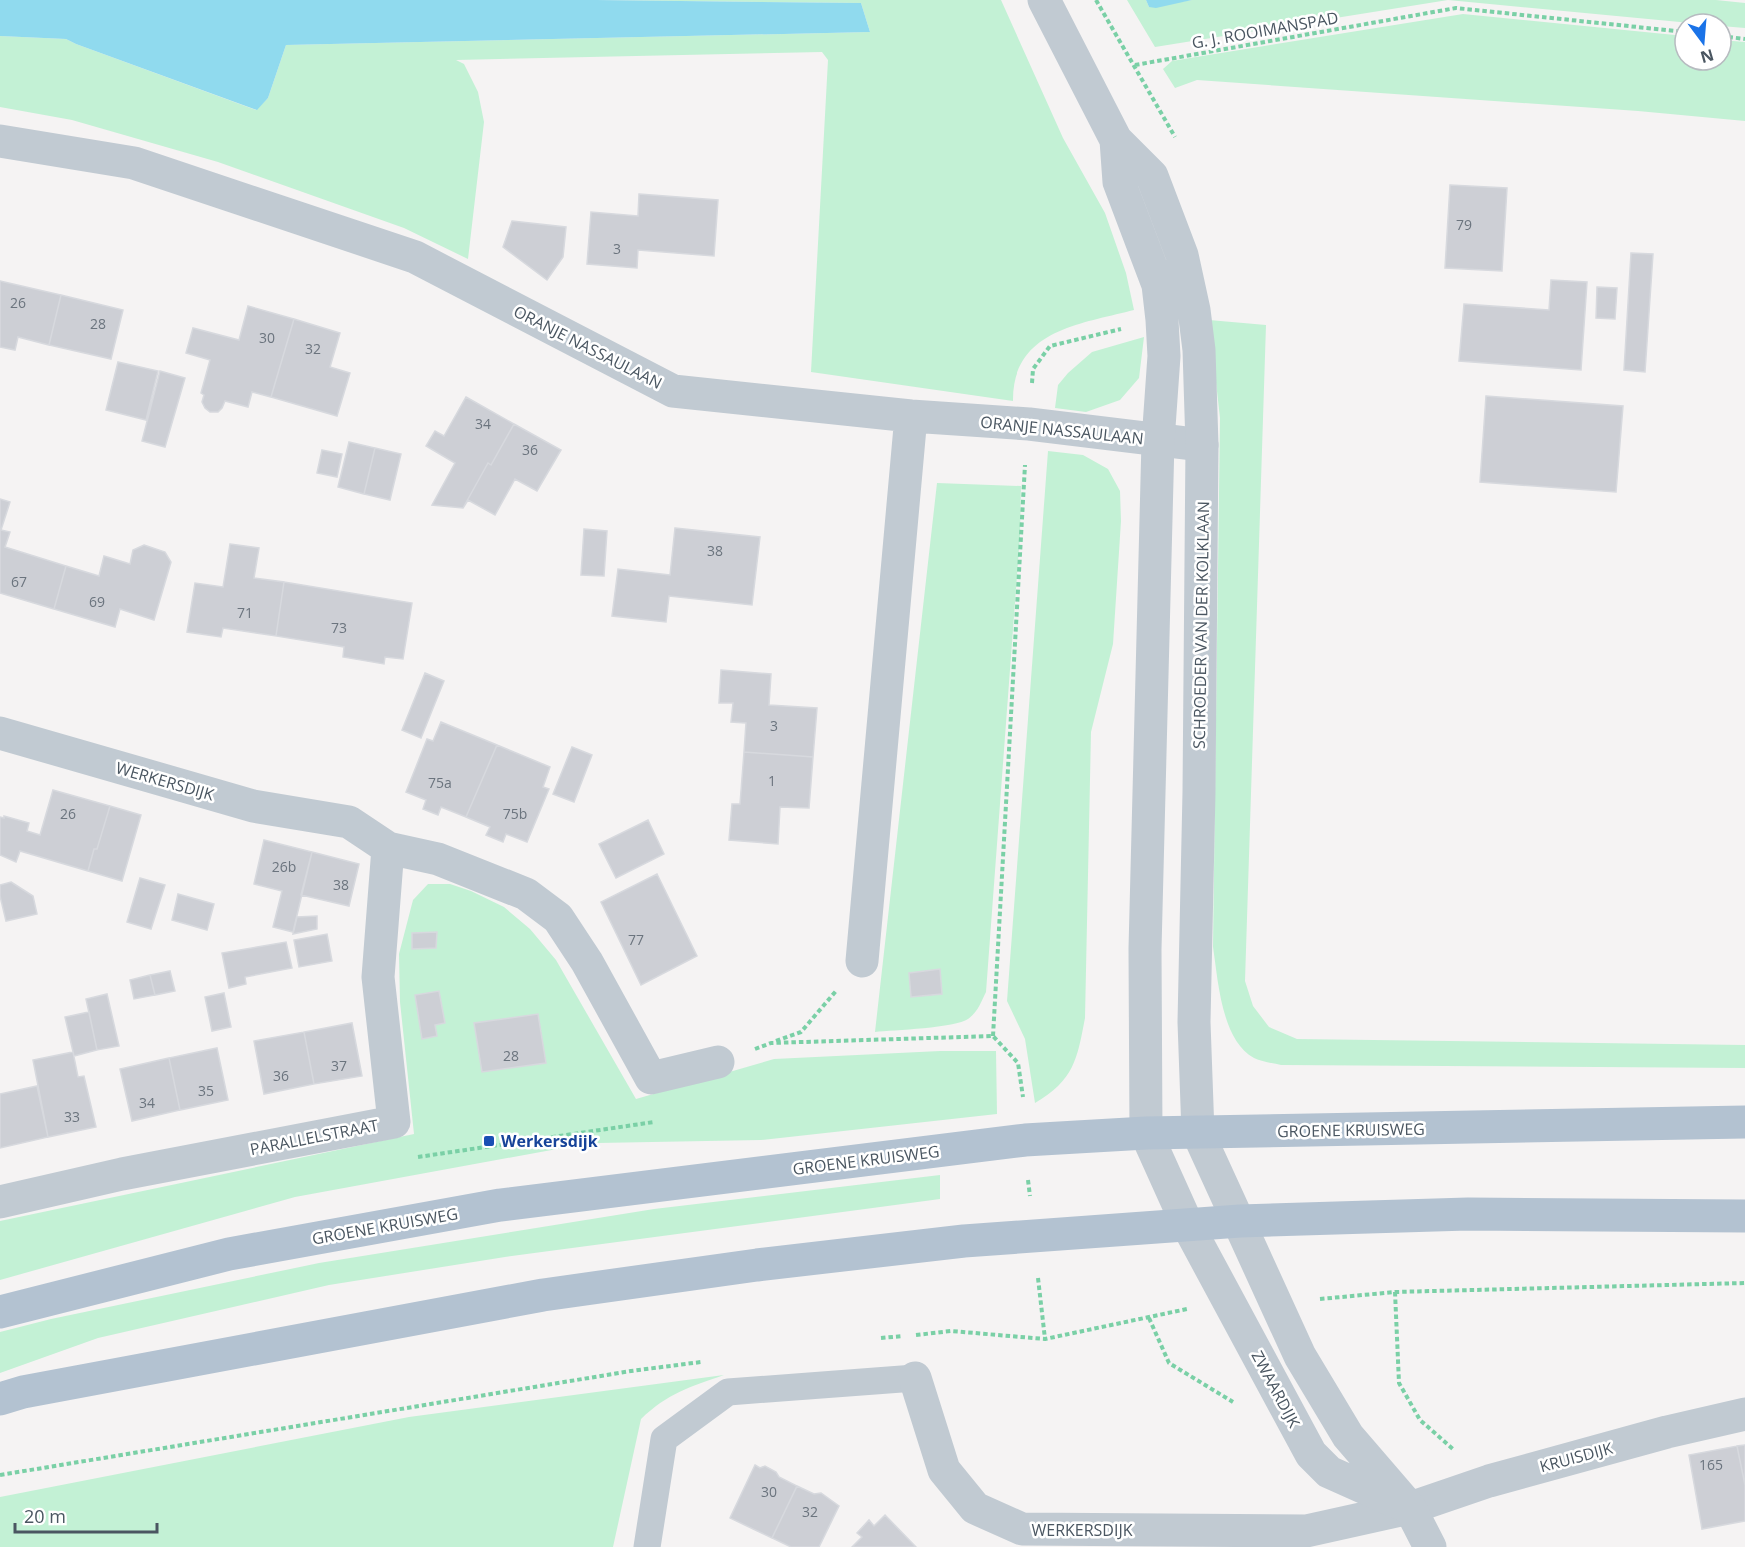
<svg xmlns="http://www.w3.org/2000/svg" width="1745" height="1547" font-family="'Open Sans',sans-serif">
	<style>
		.green { fill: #c3f1d5 }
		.water { fill: #90daee }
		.building { fill: #cdcfd5; stroke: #d7d9de; stroke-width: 1.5 }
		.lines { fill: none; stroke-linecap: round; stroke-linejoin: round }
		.path { stroke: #7ad0a6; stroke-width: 4; stroke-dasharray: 4.5 3; stroke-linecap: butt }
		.service { stroke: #c1cad2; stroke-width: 27 }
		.minor { stroke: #c1cad2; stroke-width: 33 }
		.tertiary { stroke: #c1cad2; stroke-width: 33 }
		.primary { stroke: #b3c2d1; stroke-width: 33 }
		.transit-dot { fill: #1a4fb4; stroke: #fff; stroke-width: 2 }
		.labels { text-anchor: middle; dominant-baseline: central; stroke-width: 5; stroke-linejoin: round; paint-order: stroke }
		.number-label { font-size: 14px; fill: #6b747e }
		.street-label { font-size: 16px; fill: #4a5661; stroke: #fff }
		.transit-label { font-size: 16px; font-weight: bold; fill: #164399; stroke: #fff; text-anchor: start }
	</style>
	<rect width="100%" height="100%" fill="#f5f3f3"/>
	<path class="green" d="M 597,0 L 1001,0 L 1063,138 L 1105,213 L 1126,273 L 1134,310 C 1081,324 1012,330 1013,401 L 811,372 L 828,60 L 822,52 L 456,60 L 464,64 L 478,92 L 484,122 L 468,259 L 404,228 L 218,162 L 72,120 L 0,107 L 0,36 L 66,39 L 76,44 L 256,110 L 268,98 L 286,45 L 870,32 L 861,3 Z
		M 1127,0 L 1146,0 L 1149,7 L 1192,0 L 1716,0 L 1745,3 L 1745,28 L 1721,26 L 1721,24 L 1701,24 L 1448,0 L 1155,47 Z
		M 1463,14 L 1685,36 L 1685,60 L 1721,60 L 1721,40 L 1745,42 L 1745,121 L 1638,111 L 1197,80 L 1175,88 L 1163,69 L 1172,61 L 1190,58 Z
		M 1209,320 L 1266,325 L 1245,981 L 1253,1006 L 1269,1027 L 1297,1039 L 1745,1045 L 1745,1068 L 1281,1065 C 1273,1063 1262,1062 1254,1058 C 1221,1040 1218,979 1213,947 L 1220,418 Z
		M 1144,337 L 1139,378 L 1120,400 L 1086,412 L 1055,408 L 1058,385 L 1068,373 L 1092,352 Z
		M 1048,451 L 1083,455 L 1108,469 L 1120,491 L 1121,521 L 1113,644 L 1091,732 L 1085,1018 C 1077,1060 1074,1080 1035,1103 L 1025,1039 L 1007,1001 Z
		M 937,483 L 1021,486 L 1020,535 L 986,992 C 981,1002 978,1012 968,1019 C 956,1028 893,1030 875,1032 Z
		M 428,884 L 450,884 L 471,891 L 504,907 L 530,929 L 556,960 L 636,1099 L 774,1059 L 940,1051 L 996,1051 L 997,1114 L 761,1140 L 598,1143 L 568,1147 L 295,1197 L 0,1280 L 0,1221 L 414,1134 L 400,1002 L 399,954 L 413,900 Z
		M 940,1175 L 940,1199 L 505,1257 L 329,1285 L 98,1338 L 0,1373 L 0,1332 L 51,1319 L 319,1263 L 654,1209 Z
		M 724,1375 C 690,1387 668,1393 641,1419 L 613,1547 L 0,1547 L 0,1497 L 409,1417 Z"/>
	<path class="water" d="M 0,0 L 597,0 L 861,3 L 870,32 L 286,45 L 268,98 L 257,110 L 76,44 L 66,39 L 0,36 Z
		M 1146,0 L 1192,0 L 1156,8 L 1149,7 Z"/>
	<path class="building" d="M 1450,185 L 1507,188 L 1502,271 L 1445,268 Z
		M 639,194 L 718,200 L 714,256 L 638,250 L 637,268 L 587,264 L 591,212 L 638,216 Z
		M 512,221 L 566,227 L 563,257 L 547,280 L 503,247 Z
		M 1631,253 L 1653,254 L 1645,372 L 1624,370 Z
		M 1551,280 L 1587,282 L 1581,370 L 1459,361 L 1464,304 L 1549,310 Z
		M 0,281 L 61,295 L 49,345 L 18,337 L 15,350 L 0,347 Z
		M 1597,287 L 1617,288 L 1615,319 L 1596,318 Z
		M 61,295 L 123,310 L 111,359 L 49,345 Z
		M 248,306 L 294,319 L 271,397 L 252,392 L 248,407 L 225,401 L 222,408 L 218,412 L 210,412 L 205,408 L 202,402 L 204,395 L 201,393 L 210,360 L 186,353 L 193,328 L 239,340 Z
		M 294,319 L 340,333 L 330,367 L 350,373 L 337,416 L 271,397 Z
		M 118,362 L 158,371 L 146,420 L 106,410 Z
		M 160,371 L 185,378 L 165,447 L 142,441 Z
		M 1486,396 L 1623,406 L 1616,492 L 1480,482 Z
		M 466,397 L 514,424 L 491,465 L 488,463 L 463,508 L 432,505 L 455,463 L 426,446 L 435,431 L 444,436 Z
		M 514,424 L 561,450 L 537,491 L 515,479 L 495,515 L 468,500 L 463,508 L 488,463 L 491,465 Z
		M 349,442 L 375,448 L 364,494 L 338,487 Z
		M 375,448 L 401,454 L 390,500 L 364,494 Z
		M 322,450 L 342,454 L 337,477 L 317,473 Z
		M 0,499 L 10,502 L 1,530 L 10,532 L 5,547 L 66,566 L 54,609 L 0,593 Z
		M 675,528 L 760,537 L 752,605 L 669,596 L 666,622 L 612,616 L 618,569 L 670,575 Z
		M 584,529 L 607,531 L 604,576 L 581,575 Z
		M 230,544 L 259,548 L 254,578 L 284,582 L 276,636 L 223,628 L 221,637 L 187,632 L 195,583 L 223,587 Z
		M 144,545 L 165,552 L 171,562 L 154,620 L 120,609 L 115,627 L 54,609 L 66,566 L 99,576 L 104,556 L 130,564 L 133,550 Z
		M 284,582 L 412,603 L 403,659 L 385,657 L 384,664 L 343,657 L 344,647 L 276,636 Z
		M 721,670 L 771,674 L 769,705 L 817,708 L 813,757 L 744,752 L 746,723 L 731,722 L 733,703 L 719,703 Z
		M 425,673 L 444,681 L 421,738 L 402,730 Z
		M 441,722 L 497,745 L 466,817 L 441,807 L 438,815 L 423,809 L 426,800 L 406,792 L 427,739 L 433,741 Z
		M 497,745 L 550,767 L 543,787 L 549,789 L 527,842 L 506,834 L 503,842 L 486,835 L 490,827 L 466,817 Z
		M 572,747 L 592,755 L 574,802 L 553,794 Z
		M 744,752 L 813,757 L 809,808 L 780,807 L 778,844 L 729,840 L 732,804 L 740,804 Z
		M 53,790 L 110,806 L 97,849 L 94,849 L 88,871 L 20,851 L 16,862 L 0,855 L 0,817 L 4,818 L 4,816 L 29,823 L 27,831 L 40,835 Z
		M 110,806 L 141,815 L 122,881 L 88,871 L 94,849 L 97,849 Z
		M 648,820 L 664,854 L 616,878 L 599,844 Z
		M 264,840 L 312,852 L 293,932 L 273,927 L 282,891 L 254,884 Z
		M 312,852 L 359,864 L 349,906 L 301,895 Z
		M 657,874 L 697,956 L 641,985 L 601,902 Z
		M 140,878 L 165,885 L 151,929 L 127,922 Z
		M 11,882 L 33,896 L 37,914 L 6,921 L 0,896 L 0,885 Z
		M 178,894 L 214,904 L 207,930 L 172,920 Z
		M 317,916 L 317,929 L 293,934 L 297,917 Z
		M 437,932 L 436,948 L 412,949 L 412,933 Z
		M 327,934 L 332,961 L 299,967 L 294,940 Z
		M 286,942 L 292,968 L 245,977 L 246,984 L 229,988 L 222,953 Z
		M 940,969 L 942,994 L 911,997 L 909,973 Z
		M 170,971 L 175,991 L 155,995 L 150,975 Z
		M 150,975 L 155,995 L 134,999 L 130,980 Z
		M 439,991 L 445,1023 L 435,1025 L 437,1036 L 422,1039 L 415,995 Z
		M 224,993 L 231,1027 L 212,1031 L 205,997 Z
		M 107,994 L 119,1046 L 97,1050 L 86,999 Z
		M 89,1012 L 97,1050 L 74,1056 L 65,1017 Z
		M 538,1014 L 546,1063 L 482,1072 L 474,1023 Z
		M 352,1023 L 362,1076 L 314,1084 L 304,1032 Z
		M 304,1032 L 314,1084 L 264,1094 L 254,1041 Z
		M 217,1048 L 228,1100 L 180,1110 L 169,1058 Z
		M 73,1052 L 78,1077 L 84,1076 L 96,1127 L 48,1137 L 33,1060 Z
		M 169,1058 L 180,1110 L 132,1121 L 120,1069 Z
		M 37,1086 L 48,1137 L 0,1148 L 0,1094 Z
		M 1745,1445 L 1745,1485 L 1737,1446 Z
		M 1737,1446 L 1745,1485 L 1745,1521 L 1702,1529 L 1689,1455 Z
		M 755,1465 L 760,1468 L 765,1466 L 776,1472 L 779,1477 L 797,1486 L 772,1538 L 730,1518 Z
		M 797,1486 L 814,1494 L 821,1493 L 839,1506 L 819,1547 L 791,1547 L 772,1538 Z
		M 885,1515 L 916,1547 L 852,1547 L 862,1537 L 857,1533 L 869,1520 L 874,1526 Z"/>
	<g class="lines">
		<path class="path" d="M 1096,0 L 1175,137
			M 1721,36 L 1745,39
			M 1135,65 L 1456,8 L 1685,32
			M 1032,383 L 1033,369 L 1050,346 L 1121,329
			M 993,1036 L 1025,465
			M 776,1041 L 801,1032 L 836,991
			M 755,1049 L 771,1043 L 993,1036 L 1018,1063 L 1023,1097
			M 418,1157 L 654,1122
			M 1028,1180 L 1030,1196
			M 1038,1278 L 1045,1339
			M 1395,1292 L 1399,1383 L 1420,1420 L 1453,1449
			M 1320,1299 L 1395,1292 L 1745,1283
			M 1149,1318 L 1169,1363 L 1233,1402
			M 916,1335 L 951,1331 L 1045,1339 L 1187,1309
			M 881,1338 L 903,1336
			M 0,1475 L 631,1371 L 701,1362"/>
		<path class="service" d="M 647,1547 L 664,1439 L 728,1392 L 915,1378"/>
		<path class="minor" d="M 0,141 L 134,163 L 415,257 L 673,391 L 911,416 L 1029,424 L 1202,445
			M 0,733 L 253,806 L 349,822 L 388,848 L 438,859 L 526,894 L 558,918 L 587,962 L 651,1078 L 718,1062
			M 862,961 L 911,416
			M 0,1202 L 122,1174 L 394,1122 L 378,977 L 388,848
			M 915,1378 L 944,1470 L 975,1508 L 1022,1529 L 1306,1531 L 1410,1508 L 1489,1481 L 1667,1432 L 1745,1414"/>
		<path class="tertiary" d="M 1044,0 L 1116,140 L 1152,176 L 1182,255 L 1194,310 L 1199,350 L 1202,445 L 1199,792 L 1194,1022 L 1198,1133 L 1300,1356 L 1348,1436 L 1410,1508 L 1430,1547
			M 1116,140 L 1119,182 L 1158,285 L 1162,320 L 1164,356 L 1158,441 L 1145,949 L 1146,1133 L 1187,1224 L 1311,1454 L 1329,1472 L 1403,1505"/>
		<path class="primary" d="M 0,1312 L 229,1254 L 500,1205 L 1025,1140 L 1146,1133 L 1745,1122
			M 0,1399 L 23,1392 L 543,1295 L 757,1265 L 964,1241 L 1240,1221 L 1468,1214 L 1745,1216"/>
	</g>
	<rect class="transit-dot" x="483" y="1135" width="12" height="12" rx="3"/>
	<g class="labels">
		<g class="number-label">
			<text x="1464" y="224">79</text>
			<text x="617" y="248">3</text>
			<text x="18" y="302">26</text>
			<text x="98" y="323">28</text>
			<text x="267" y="337">30</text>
			<text x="313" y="348">32</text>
			<text x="483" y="423">34</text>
			<text x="530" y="449">36</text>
			<text x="715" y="550">38</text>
			<text x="19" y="581">67</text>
			<text x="97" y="601">69</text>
			<text x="245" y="612">71</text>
			<text x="339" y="627">73</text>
			<text x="774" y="725">3</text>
			<text x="772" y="780">1</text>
			<text x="440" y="782">75a</text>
			<text x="68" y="813">26</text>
			<text x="515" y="813">75b</text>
			<text x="284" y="866">26b</text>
			<text x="341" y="884">38</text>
			<text x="636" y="939">77</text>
			<text x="511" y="1055">28</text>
			<text x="339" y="1065">37</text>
			<text x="281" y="1075">36</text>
			<text x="206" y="1090">35</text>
			<text x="147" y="1102">34</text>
			<text x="72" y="1116">33</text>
			<text x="1711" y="1464">165</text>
			<text x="769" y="1491">30</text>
			<text x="810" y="1511">32</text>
		</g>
		<g class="street-label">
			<text transform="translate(1265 30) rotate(-10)">G. J. ROOIMANSPAD</text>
			<text transform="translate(588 347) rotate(27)">ORANJE NASSAULAAN</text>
			<text transform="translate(1062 430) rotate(6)">ORANJE NASSAULAAN</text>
			<text transform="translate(1201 625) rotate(-89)">SCHROEDER VAN DER KOLKLAAN</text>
			<text transform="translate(165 781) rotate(16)">WERKERSDIJK</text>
			<text transform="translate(1351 1130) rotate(-1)">GROENE KRUISWEG</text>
			<text transform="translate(314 1137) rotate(-11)">PARALLELSTRAAT</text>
			<text transform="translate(866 1160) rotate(-7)">GROENE KRUISWEG</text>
			<text transform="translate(385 1226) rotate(-10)">GROENE KRUISWEG</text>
			<text transform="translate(1276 1389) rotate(62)">ZWAARDIJK</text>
			<text transform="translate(1576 1457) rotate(-15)">KRUISDIJK</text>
			<text x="1082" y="1530">WERKERSDIJK</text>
		</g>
		<g class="transit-label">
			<text x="501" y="1141">Werkersdijk</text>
		</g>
	</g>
	<g transform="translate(1703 42) rotate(164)"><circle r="28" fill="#ffffff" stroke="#b7bbc0" stroke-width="1.5"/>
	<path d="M0-4.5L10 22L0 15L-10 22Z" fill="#1a73e8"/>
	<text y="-9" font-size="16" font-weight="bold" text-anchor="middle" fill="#4a5661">N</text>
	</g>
	<path d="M15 1523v9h142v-9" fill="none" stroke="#4a5661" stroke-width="3"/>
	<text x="24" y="1523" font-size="18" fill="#4a5661" stroke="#ffffff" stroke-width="4.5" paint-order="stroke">20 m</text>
</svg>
